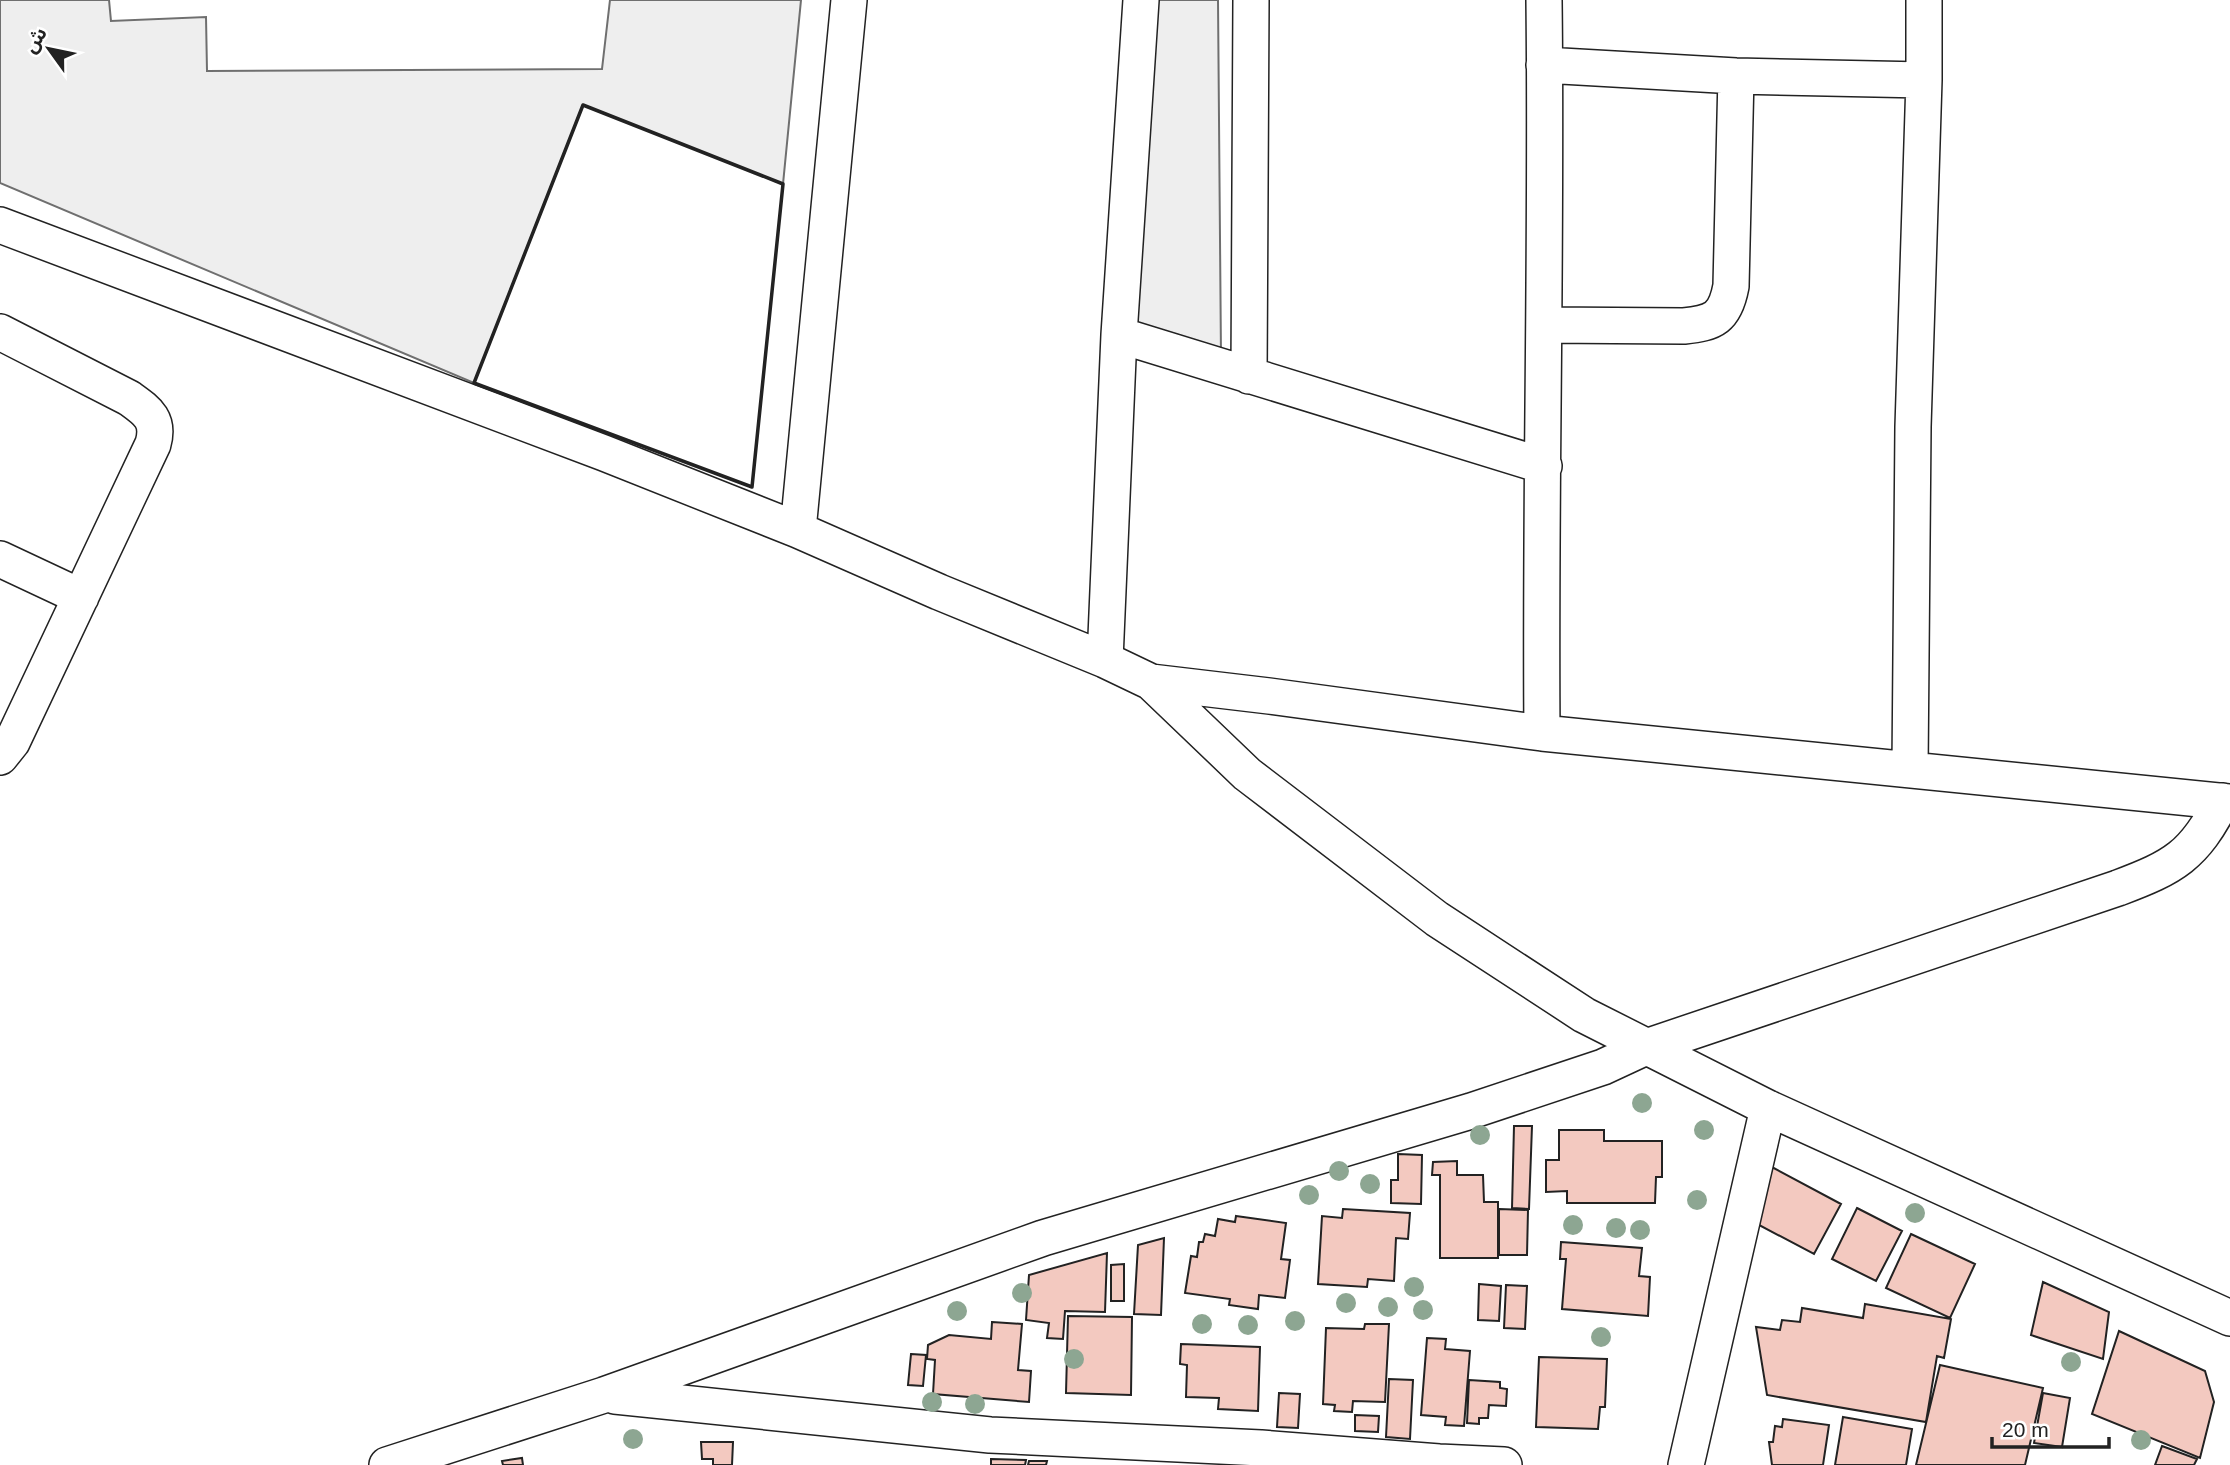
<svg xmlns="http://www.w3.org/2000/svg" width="2230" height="1465" font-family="Helvetica,'Noto Sans Arabic',sans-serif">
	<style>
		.green { fill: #eee; stroke: #6f6f6f; stroke-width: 2 }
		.building { fill: #f3c9c0; stroke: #222; stroke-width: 2 }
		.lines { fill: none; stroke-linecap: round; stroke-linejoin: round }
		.street-casing { stroke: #222; stroke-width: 38 }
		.street { stroke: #fff; stroke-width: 35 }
		.wall { stroke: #222; stroke-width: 3.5 }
		.tree { fill: #8da692 }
	</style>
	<rect width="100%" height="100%" fill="#fff"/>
	<path class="green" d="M 0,0 L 109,0 L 111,21 L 206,17 L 207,71 L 602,69 L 610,0 L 801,0 L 783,184 L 583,105 L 474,383 L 0,183 Z
		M 1153,0 L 1218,0 L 1221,357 L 1130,329 Z"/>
	<path class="building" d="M 1514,1126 L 1532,1126 L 1529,1209 L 1512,1208 Z
		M 1559,1130 L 1604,1130 L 1604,1141 L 1662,1141 L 1662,1177 L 1656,1177 L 1655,1203 L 1567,1203 L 1567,1191 L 1546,1192 L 1546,1160 L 1559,1160 Z
		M 1398,1154 L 1422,1155 L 1421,1204 L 1391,1203 L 1391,1180 L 1398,1180 Z
		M 1457,1161 L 1457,1175 L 1483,1175 L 1484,1202 L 1498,1202 L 1498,1258 L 1440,1258 L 1440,1175 L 1432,1175 L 1433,1162 Z
		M 1770,1166 L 1841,1204 L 1814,1254 L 1744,1217 Z
		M 1857,1208 L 1902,1231 L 1876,1281 L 1832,1259 Z
		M 1343,1209 L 1410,1213 L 1408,1239 L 1396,1238 L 1394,1281 L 1368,1279 L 1367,1287 L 1318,1284 L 1322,1216 L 1342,1218 Z
		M 1499,1209 L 1528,1210 L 1527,1255 L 1499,1255 Z
		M 1236,1216 L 1286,1223 L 1281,1259 L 1290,1260 L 1285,1298 L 1259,1295 L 1258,1309 L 1229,1305 L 1230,1299 L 1185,1293 L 1191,1256 L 1197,1257 L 1199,1242 L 1203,1242 L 1205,1234 L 1215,1236 L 1218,1219 L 1235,1222 Z
		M 1911,1234 L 1975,1264 L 1950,1318 L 1886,1288 Z
		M 1164,1238 L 1161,1315 L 1134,1314 L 1138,1245 Z
		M 1561,1242 L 1642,1248 L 1639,1276 L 1650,1277 L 1648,1316 L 1562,1309 L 1566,1259 L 1560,1259 Z
		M 1107,1253 L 1105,1312 L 1065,1311 L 1063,1339 L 1047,1338 L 1049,1323 L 1026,1320 L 1029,1275 Z
		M 1124,1264 L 1124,1301 L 1111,1301 L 1111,1265 Z
		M 2043,1282 L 2109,1312 L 2103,1359 L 2031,1335 Z
		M 1479,1284 L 1501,1286 L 1499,1321 L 1478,1320 Z
		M 1506,1285 L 1527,1286 L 1525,1329 L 1504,1328 Z
		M 1865,1304 L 1951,1319 L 1944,1358 L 1937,1356 L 1926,1422 L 1767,1395 L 1756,1327 L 1780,1330 L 1782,1320 L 1800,1322 L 1802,1308 L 1863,1318 Z
		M 1068,1316 L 1132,1317 L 1131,1395 L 1066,1393 Z
		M 992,1322 L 1022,1324 L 1018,1370 L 1031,1371 L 1029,1402 L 933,1394 L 935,1360 L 927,1359 L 928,1345 L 949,1335 L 991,1339 Z
		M 1365,1324 L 1389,1324 L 1385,1402 L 1353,1401 L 1352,1412 L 1334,1411 L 1335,1405 L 1323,1404 L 1326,1328 L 1364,1329 Z
		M 2119,1331 L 2205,1371 L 2214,1402 L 2200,1458 L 2092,1414 Z
		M 1427,1338 L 1446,1339 L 1445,1349 L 1470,1351 L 1464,1426 L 1445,1425 L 1446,1417 L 1421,1415 Z
		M 1181,1344 L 1260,1347 L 1258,1411 L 1218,1409 L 1219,1398 L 1186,1397 L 1187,1365 L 1180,1364 Z
		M 911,1354 L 926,1355 L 923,1386 L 908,1385 Z
		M 1539,1357 L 1607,1359 L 1605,1407 L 1600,1407 L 1598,1429 L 1536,1427 Z
		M 1940,1365 L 2043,1388 L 2025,1465 L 1916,1465 Z
		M 1389,1379 L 1413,1380 L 1410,1439 L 1386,1437 Z
		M 1469,1380 L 1500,1382 L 1500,1388 L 1507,1389 L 1506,1406 L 1489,1405 L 1488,1418 L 1479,1418 L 1479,1424 L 1467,1423 Z
		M 1279,1393 L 1300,1394 L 1298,1428 L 1277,1427 Z
		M 2043,1393 L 2070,1398 L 2062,1447 L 2034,1443 Z
		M 1355,1415 L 1379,1416 L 1378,1432 L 1355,1431 Z
		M 1843,1417 L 1912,1429 L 1906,1465 L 1835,1465 Z
		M 1783,1419 L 1829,1425 L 1823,1465 L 1772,1465 L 1769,1442 L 1773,1442 L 1775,1426 L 1782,1427 Z
		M 701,1442 L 733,1442 L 732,1465 L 713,1465 L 713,1459 L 702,1459 Z
		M 2162,1446 L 2197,1459 L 2194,1465 L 2155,1465 Z
		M 522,1458 L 523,1465 L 503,1465 L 502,1461 Z
		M 991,1459 L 1026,1460 L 1025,1465 L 991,1465 Z
		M 1029,1461 L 1047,1461 L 1046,1465 L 1028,1465 Z"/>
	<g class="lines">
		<g class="street-casing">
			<path id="street" d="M 1544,65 L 1736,76 L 1924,80
				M 0,225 L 604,453 L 798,530 L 939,592 L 1105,660 L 1151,682 L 1247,774 L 1437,919 L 1584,1015 L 1768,1108 L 2230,1318
				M 1544,325 L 1684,326 C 1714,323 1725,318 1731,286 L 1736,76
				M 0,332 L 129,398 C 147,411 160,419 153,444 L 12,742 L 0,757
				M 1119,335 L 1544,466
				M 1249,376 L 1251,0
				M 798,530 L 849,0
				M 0,559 L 81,597
				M 1105,660 L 1119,335 L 1141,0
				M 1151,682 L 1269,696 L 1542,733 L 2230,802
				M 1542,733 C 1540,489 1547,244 1544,0
				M 1910,770 L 1913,427 L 1924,80 L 1924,0
				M 615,1396 L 990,1435 L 1261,1448 L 1439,1462 L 1504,1465
				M 387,1465 L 604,1395 L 1043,1238 L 1471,1111 L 1603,1067 L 1646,1047 L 2118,888 C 2174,867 2194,856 2222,801
				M 1686,1465 L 1768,1108"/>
		</g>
		<use href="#street" class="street"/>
		<path class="wall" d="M 583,105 L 783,184 L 752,487 L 474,383 Z"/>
	</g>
	<g class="tree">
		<circle cx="1642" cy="1103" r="10"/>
		<circle cx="1704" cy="1130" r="10"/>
		<circle cx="1480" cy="1135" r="10"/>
		<circle cx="1339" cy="1171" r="10"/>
		<circle cx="1370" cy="1184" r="10"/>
		<circle cx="1309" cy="1195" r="10"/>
		<circle cx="1697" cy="1200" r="10"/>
		<circle cx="1915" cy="1213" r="10"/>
		<circle cx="1573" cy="1225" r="10"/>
		<circle cx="1616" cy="1228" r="10"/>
		<circle cx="1640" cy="1230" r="10"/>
		<circle cx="1414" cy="1287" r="10"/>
		<circle cx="1022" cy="1293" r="10"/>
		<circle cx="1346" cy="1303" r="10"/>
		<circle cx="1388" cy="1307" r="10"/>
		<circle cx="1423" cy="1310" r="10"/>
		<circle cx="957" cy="1311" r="10"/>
		<circle cx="1295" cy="1321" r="10"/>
		<circle cx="1202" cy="1324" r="10"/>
		<circle cx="1248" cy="1325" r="10"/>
		<circle cx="1601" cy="1337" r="10"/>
		<circle cx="1074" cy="1359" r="10"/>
		<circle cx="2071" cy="1362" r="10"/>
		<circle cx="932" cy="1402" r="10"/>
		<circle cx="975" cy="1404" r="10"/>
		<circle cx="633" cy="1439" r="10"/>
		<circle cx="2141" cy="1440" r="10"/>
	</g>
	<g transform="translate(49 49) rotate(303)" stroke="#ffffff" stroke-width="5" paint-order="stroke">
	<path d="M0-5L12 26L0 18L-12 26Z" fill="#222222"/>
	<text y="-10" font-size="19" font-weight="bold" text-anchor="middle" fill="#222222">ش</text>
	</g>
	<path d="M1992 1437v10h117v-10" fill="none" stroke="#222222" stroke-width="3.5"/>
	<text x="2002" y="1437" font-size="21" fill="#222222" stroke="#ffffff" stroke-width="5" paint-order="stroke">20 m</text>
</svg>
